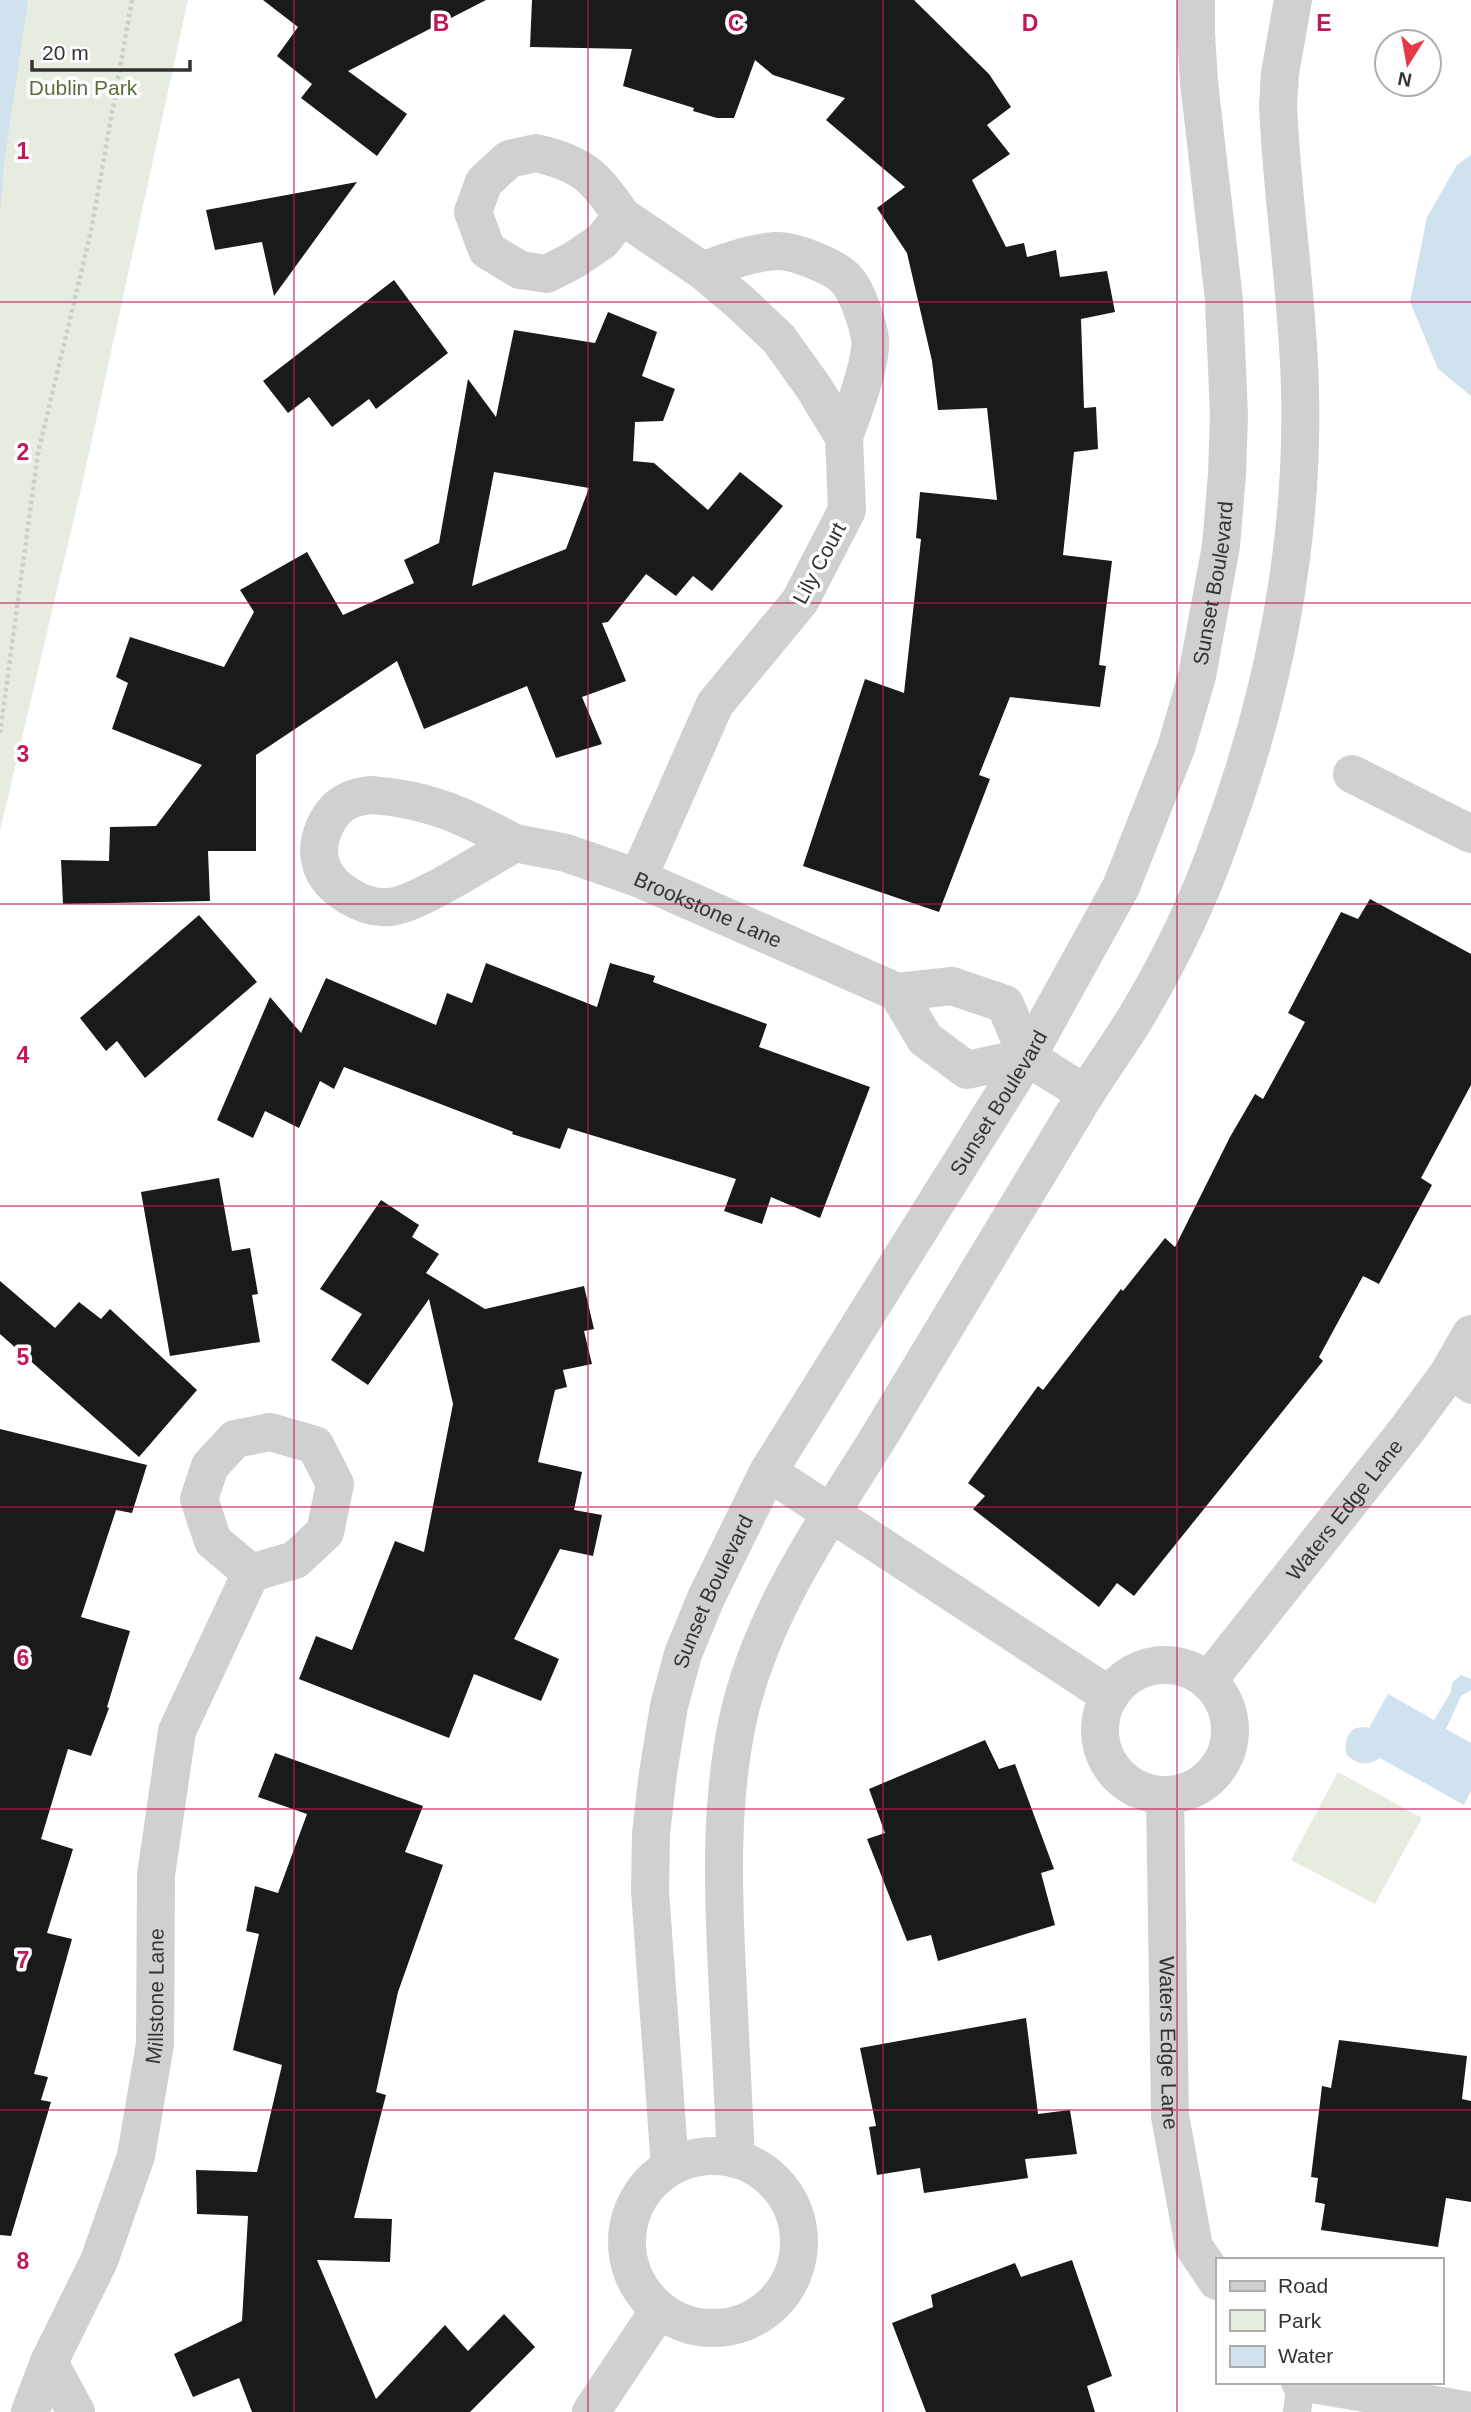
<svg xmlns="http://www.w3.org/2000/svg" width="1471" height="2412" font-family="Arial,sans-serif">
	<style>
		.green { fill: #e6ecdf }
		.water { fill: #cfe2ee }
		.building { fill: #1a1a1a; fill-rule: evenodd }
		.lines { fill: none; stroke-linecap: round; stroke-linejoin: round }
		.path { stroke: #cdcdcd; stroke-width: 4.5; stroke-dasharray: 3.5 3.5; stroke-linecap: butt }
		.service { stroke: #d0d0d0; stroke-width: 28 }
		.minor { stroke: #d0d0d0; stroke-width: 38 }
		.grid { fill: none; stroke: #c2185b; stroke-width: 2; stroke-opacity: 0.55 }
		.labels { text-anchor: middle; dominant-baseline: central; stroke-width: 7; stroke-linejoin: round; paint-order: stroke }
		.park-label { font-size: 21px; fill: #56703f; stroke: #fff }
		.street-label { font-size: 21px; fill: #333; stroke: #fff }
		.grid-label { font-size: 23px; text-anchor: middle; font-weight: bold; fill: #c2185b; stroke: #fff; stroke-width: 7; stroke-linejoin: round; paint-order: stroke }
	</style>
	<rect width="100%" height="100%" fill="#fff"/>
	<path class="green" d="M 0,0 L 188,0 L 83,480 L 0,831 Z
		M 1338,1772 L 1422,1818 L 1375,1904 L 1291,1860 Z"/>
	<path class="water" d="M 0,0 L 28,0 L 4,164 L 0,216 Z
		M 1471,155 L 1471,396 L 1438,369 L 1410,302 L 1427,217 L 1457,165 Z
		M 1461,1675 L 1471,1679 L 1471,1690 L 1461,1696 L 1446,1729 L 1471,1743 L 1471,1791 L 1464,1805 L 1380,1758 C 1368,1766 1358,1765 1347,1755 C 1342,1739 1351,1723 1369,1728 L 1388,1694 L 1434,1720 L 1451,1692 L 1452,1683 Z"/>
	<path class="building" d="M 263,0 L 486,0 L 348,71 L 407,114 L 377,156 L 301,98 L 312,84 L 277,56 L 298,27 Z
		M 532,0 L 914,0 L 989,74 L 1011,107 L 987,125 L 1010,154 L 972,180 L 1006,247 L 1024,243 L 1027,257 L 1056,250 L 1060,277 L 1107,271 L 1115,312 L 1081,319 L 1084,408 L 1096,407 L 1098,449 L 1074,452 L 1063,555 L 1112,561 L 1099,665 L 1106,666 L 1100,707 L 1010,697 L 979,775 L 990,779 L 939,912 L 803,866 L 865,679 L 904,693 L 921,539 L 916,538 L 920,492 L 997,500 L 987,408 L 938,410 L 932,361 L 907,253 L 877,208 L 905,187 L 826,120 L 845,98 L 773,75 L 755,60 L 734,118 L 717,118 L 693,111 L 694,108 L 623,86 L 632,49 L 530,47 Z
		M 357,182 L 274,296 L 262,242 L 215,250 L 206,210 Z
		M 394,280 L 448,353 L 376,409 L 369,399 L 332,427 L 309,397 L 288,413 L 263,381 Z
		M 608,312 L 657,332 L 642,376 L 675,389 L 663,421 L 635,422 L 633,461 L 654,463 L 708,510 L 740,472 L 783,506 L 712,591 L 693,576 L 676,596 L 646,574 L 608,622 L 602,623 L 626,681 L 582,697 L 602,744 L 556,758 L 527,686 L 424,729 L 397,661 L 256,755 L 256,851 L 208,851 L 210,901 L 63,904 L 61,860 L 109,861 L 110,827 L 156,826 L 202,765 L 112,729 L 128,683 L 116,677 L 130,637 L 224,667 L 254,612 L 240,590 L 307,552 L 343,615 L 414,583 L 404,560 L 439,543 L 468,379 L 496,417 L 514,330 L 595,343 ZM 494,472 L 589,488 L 566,549 L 472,586 Z
		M 1370,899 L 1471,954 L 1471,1085 L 1421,1178 L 1432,1185 L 1379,1284 L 1363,1276 L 1319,1357 L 1323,1361 L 1134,1596 L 1117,1583 L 1099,1607 L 973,1509 L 985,1496 L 968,1483 L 1038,1386 L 1043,1390 L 1121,1289 L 1123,1291 L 1165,1238 L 1175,1247 L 1230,1137 L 1255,1094 L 1263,1099 L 1305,1022 L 1288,1013 L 1341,912 L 1358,919 Z
		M 199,915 L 257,982 L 145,1078 L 117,1041 L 106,1051 L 80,1018 Z
		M 486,963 L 597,1007 L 610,963 L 655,976 L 653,982 L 767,1024 L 759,1047 L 870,1087 L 820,1218 L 771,1197 L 762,1224 L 724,1211 L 736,1179 L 568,1128 L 560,1149 L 512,1134 L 513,1132 L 344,1067 L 334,1089 L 320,1081 L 299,1128 L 265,1111 L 253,1138 L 217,1120 L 270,997 L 301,1033 L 326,978 L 436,1025 L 447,993 L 472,1003 Z
		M 219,1178 L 232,1251 L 250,1248 L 258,1294 L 252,1295 L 260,1342 L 170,1356 L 141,1192 Z
		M 381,1200 L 419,1225 L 412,1237 L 439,1254 L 426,1273 L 485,1309 L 584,1286 L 594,1329 L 584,1331 L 592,1364 L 563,1370 L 567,1387 L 555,1390 L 538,1462 L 582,1472 L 574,1510 L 602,1515 L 593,1556 L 560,1549 L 514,1639 L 559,1659 L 541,1701 L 474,1674 L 449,1738 L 299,1679 L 316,1636 L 352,1650 L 395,1541 L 424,1552 L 453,1404 L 429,1299 L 368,1385 L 331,1360 L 362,1314 L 320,1289 Z
		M 0,1281 L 55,1328 L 79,1302 L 101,1319 L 110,1309 L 197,1390 L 139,1457 L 0,1334 Z
		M 0,1429 L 147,1465 L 132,1513 L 116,1510 L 81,1617 L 130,1631 L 107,1707 L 109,1708 L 91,1756 L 68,1749 L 41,1839 L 73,1849 L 47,1933 L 72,1939 L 34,2074 L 48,2077 L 41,2100 L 51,2102 L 11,2236 L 0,2235 Z
		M 985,1740 L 999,1769 L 1015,1764 L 1054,1869 L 1041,1873 L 1055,1925 L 938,1961 L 931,1935 L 907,1941 L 867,1839 L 885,1833 L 869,1789 Z
		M 275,1753 L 423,1806 L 405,1852 L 443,1865 L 398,1992 L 376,2092 L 386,2095 L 354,2218 L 392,2219 L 390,2262 L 317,2260 L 376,2399 L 445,2325 L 468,2351 L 504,2314 L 535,2347 L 470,2412 L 252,2412 L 239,2378 L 193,2397 L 174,2354 L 242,2321 L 248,2216 L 197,2214 L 196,2170 L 257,2172 L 282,2065 L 233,2050 L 259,1934 L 246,1931 L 255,1886 L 278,1893 L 307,1814 L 258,1797 Z
		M 1026,2018 L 1038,2114 L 1070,2110 L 1077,2154 L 1025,2159 L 1028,2178 L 924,2193 L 920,2168 L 877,2175 L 869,2127 L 876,2126 L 860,2048 Z
		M 1339,2040 L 1467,2056 L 1462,2099 L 1471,2101 L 1471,2202 L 1446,2198 L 1438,2247 L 1321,2230 L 1325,2204 L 1315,2202 L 1318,2178 L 1311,2177 L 1322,2086 L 1331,2088 Z
		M 1072,2260 L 1112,2376 L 1087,2386 L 1095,2412 L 926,2412 L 892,2323 L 933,2307 L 931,2295 L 1015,2263 L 1021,2277 Z"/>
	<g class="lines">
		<path class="path" d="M 0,733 L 38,453 L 91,231 L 132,0"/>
		<path class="service" d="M 1448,1374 L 1471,1390
			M 1297,2412 L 1301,2383"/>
		<g class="minor">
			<path d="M 536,153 C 584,164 595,177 622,216 L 602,241 L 574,260 L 547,274 L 520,270 L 487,250 L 473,212 L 484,182 L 509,159 Z"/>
			<path d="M 622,216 L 703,271 L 741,303 L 779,339 L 814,388 L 844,437 L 847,510 L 800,601 L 715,704 L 638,878"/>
			<path d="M 703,271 C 727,261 750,253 776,251 C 793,250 833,266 845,278 C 857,290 867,321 870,338 C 873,361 852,414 844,437"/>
			<path d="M 1352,774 L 1471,834"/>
			<path d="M 371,795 C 429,799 464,816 515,843 C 486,859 419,904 390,907 C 365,910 328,889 321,864 C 314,841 328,809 350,800 C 356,797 364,796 371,795 Z"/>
			<path id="s1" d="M 515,843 L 566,853 L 638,878 L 897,992"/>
			<path d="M 1027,1057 L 967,1070 L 925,1039 L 897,992 L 952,986 L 1005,1004 L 1027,1057 L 1086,1094"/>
			<path d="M 270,1432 L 315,1445 L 335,1484 L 325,1532 L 295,1560 L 251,1573 L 213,1541 L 199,1499 L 210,1466 L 235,1439 Z"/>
			<path d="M 768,1472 L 1110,1696"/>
			<circle cx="1165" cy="1730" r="65"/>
			<path id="s2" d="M 1208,1681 L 1406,1431 L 1448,1374 L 1471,1334"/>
			<path id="s3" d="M 1165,1795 L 1170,2116 L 1194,2247 L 1217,2281"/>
			<circle cx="713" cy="2242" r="86"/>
			<path d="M 736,2159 C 733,2096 730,2034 727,1972 C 723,1888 720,1802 738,1719 C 761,1614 824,1525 880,1435 C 947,1325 1013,1215 1079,1105 C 1098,1073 1120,1044 1139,1012 C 1171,958 1198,902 1219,843 C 1273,699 1304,544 1300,390 C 1298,295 1282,200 1278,105 L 1280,73 L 1293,0"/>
			<path id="s4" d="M 670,2167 L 650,1891 L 651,1834 L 658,1773 L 669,1706 L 683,1654 L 706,1598 L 768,1472 L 1027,1057 L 1121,887 L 1176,748 L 1197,676 L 1221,546 L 1227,474 L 1229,415 L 1224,300 L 1199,82 L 1196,33 L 1196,0"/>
			<path d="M 49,2362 L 76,2412"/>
			<path d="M 1300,2382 L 1471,2411"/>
			<path id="s5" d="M 30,2412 L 49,2362 L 99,2261 L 136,2156 L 155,2044 L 156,1875 L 177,1731 L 251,1573"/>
			<path d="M 591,2412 L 659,2310"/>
		</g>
	</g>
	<path class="grid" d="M 294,0 L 294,2412M 588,0 L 588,2412M 883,0 L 883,2412M 1177,0 L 1177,2412M 0,302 L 1471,302M 0,603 L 1471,603M 0,904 L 1471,904M 0,1206 L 1471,1206M 0,1507 L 1471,1507M 0,1809 L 1471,1809M 0,2110 L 1471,2110"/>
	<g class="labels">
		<g class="park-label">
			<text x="83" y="87">Dublin Park</text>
		</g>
		<g class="street-label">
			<text transform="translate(819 563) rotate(-62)">Lily Court</text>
			<text stroke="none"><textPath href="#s4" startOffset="1720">Sunset Boulevard</textPath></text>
			<text stroke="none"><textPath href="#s1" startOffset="205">Brookstone Lane</textPath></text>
			<text stroke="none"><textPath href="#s4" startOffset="1153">Sunset Boulevard</textPath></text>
			<text stroke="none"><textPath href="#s2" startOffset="219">Waters Edge Lane</textPath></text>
			<text stroke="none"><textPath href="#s4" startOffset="586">Sunset Boulevard</textPath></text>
			<text stroke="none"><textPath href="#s5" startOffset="439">Millstone Lane</textPath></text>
			<text stroke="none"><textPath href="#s3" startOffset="248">Waters Edge Lane</textPath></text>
		</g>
	</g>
	<g class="grid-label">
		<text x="441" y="31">B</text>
		<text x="736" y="31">C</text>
		<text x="1030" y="31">D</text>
		<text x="1324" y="31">E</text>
		<text x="23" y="159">1</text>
		<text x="23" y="460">2</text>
		<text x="23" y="762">3</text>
		<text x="23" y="1063">4</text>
		<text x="23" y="1365">5</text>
		<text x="23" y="1666">6</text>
		<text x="23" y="1968">7</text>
		<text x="23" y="2269">8</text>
	</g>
	<rect x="1216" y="2258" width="228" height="126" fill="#ffffff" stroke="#adadad" stroke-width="2"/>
	<rect x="1230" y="2281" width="35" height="10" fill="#d0d0d0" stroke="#adadad" stroke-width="2"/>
	<text x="1278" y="2293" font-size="21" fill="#333333">Road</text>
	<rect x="1230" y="2310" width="35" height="21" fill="#e6ecdf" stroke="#adadad" stroke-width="2"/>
	<text x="1278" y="2328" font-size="21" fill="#333333">Park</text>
	<rect x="1230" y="2346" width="35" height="21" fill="#cfe2ee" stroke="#adadad" stroke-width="2"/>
	<text x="1278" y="2363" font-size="21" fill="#333333">Water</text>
	<g transform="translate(1408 63) rotate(191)"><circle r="33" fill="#ffffff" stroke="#adadad" stroke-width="2"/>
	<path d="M0-5L12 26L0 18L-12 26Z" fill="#e63946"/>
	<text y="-10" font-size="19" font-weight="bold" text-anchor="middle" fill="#333333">N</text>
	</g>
	<path d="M32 60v10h158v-10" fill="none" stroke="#333333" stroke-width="3.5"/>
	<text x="42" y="60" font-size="21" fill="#333333" stroke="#ffffff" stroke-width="5" paint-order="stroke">20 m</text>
</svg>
